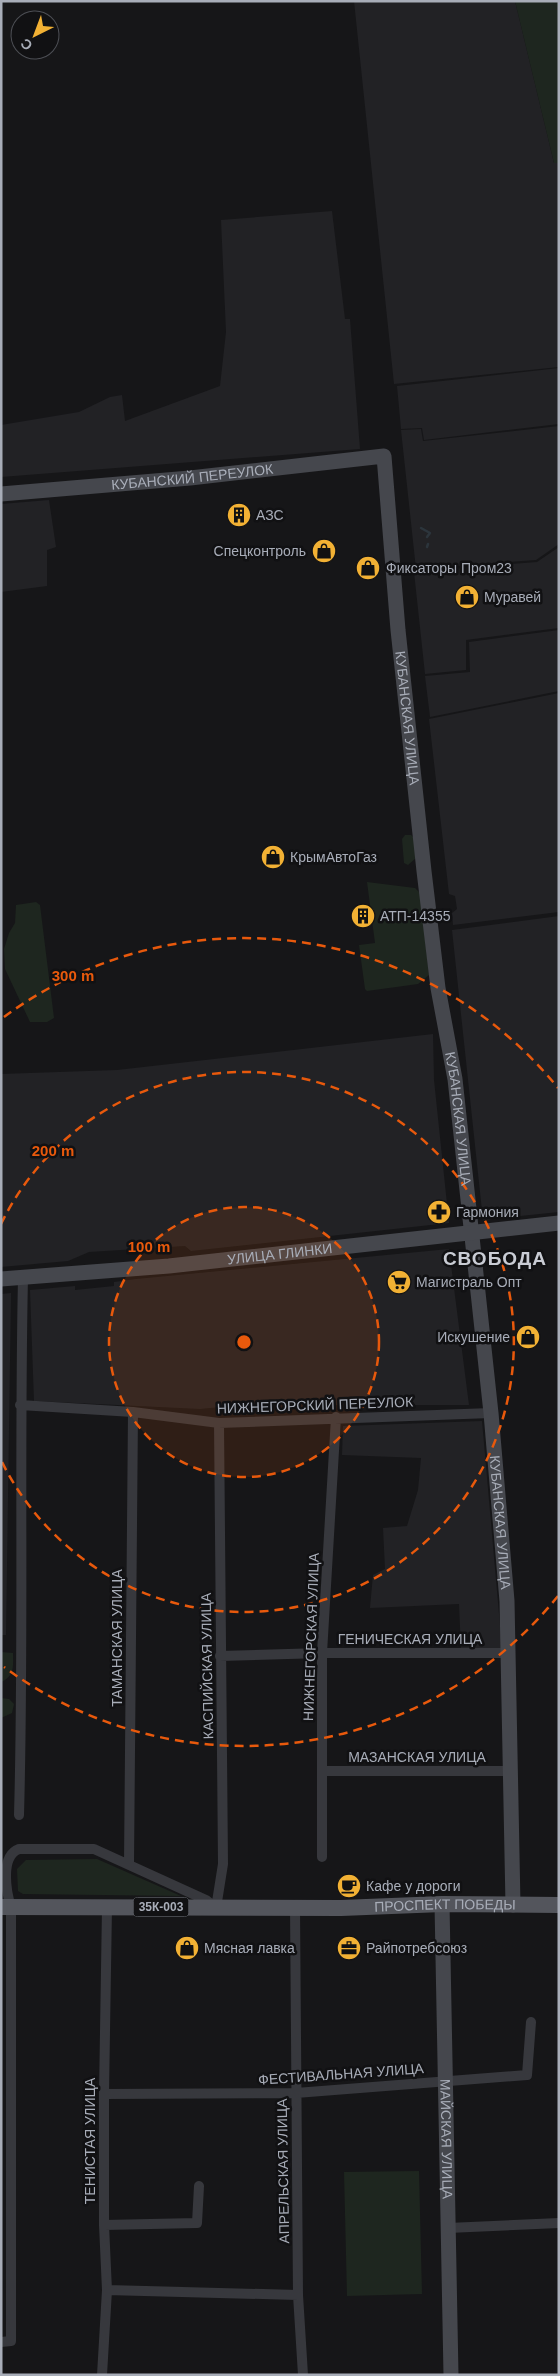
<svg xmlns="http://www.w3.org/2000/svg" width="560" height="2376" font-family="Helvetica,sans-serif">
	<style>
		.built { fill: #222225 }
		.green { fill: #1e261f }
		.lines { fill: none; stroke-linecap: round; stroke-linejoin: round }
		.stream { stroke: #2c353c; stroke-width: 2.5 }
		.street { stroke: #37383d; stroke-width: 10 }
		.secondary { stroke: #45474d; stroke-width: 15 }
		.primary { stroke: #53555c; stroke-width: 16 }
		.ring { fill: none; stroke: #e8590c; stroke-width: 2.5; stroke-dasharray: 9 6 }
		.labels { text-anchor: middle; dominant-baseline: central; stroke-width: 5; stroke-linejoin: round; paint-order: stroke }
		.shield { fill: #111113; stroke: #7b7e86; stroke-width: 1 }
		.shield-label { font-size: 12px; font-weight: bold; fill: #a8adb8 }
		.street-label { font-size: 14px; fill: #a8adb8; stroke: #111113 }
		.poi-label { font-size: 14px; fill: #a8adb8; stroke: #111113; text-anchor: start }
		.district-label { font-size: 19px; font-weight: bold; letter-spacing: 1px; fill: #c9ccd4; stroke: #111113 }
		.centre { fill: #e8590c; stroke: #111113; stroke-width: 2.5 }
		.ring-label { font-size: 15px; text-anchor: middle; font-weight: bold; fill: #e8590c; stroke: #111113; stroke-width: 5; stroke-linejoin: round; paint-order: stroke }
	</style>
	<rect width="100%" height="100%" fill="#161618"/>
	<path class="built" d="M 354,1 L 515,1 L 554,163 L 559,163 L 559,367 L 394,384 Z
		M 332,211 L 345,319 L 350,319 L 360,449 L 1,477 L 1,425 L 79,412 L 110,397 L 122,395 L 125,421 L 220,386 L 226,332 L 221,220 Z
		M 559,368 L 559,424 L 424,440 L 422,428 L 401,429 L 397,386 Z
		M 559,426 L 559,544 L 536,560 L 416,569 L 401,430 L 421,429 L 423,441 Z
		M 49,500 L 56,547 L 47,550 L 47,586 L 1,592 L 1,504 Z
		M 559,547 L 559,628 L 466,640 L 466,670 L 425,674 L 414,572 L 537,562 Z
		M 559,630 L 559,691 L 430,717 L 425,676 L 470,672 L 469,642 Z
		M 559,693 L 559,912 L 453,925 L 452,913 L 457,909 L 455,896 L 449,894 L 429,719 Z
		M 559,916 L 559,1212 L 483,1220 L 452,930 Z
		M 433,1034 L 434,1080 L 449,1223 L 191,1251 L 185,1246 L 89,1252 L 68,1261 L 1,1267 L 1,1074 L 117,1070 Z
		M 449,1249 L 469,1405 L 241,1405 L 200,1409 L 34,1401 L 30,1290 L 75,1286 L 75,1290 L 114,1286 L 114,1282 L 136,1279 Z
		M 11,1293 L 6,1635 L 1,1635 L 1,1294 Z
		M 482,1421 L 502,1648 L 461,1649 L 459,1604 L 370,1608 L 373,1575 L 385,1569 L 383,1528 L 407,1526 L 418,1490 L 421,1458 L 342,1455 L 343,1426 Z"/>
	<path class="green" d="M 515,1 L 559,1 L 559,163 L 554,163 Z
		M 405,835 L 411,835 L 414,838 L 416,858 L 408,865 L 404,863 L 402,839 Z
		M 367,882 L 415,888 L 420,893 L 429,975 L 418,984 L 367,991 L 365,989 L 359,945 L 375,943 Z
		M 36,902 L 40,905 L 54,1018 L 47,1022 L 30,1022 L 5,969 L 4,949 L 9,933 L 15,923 L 16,905 Z
		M 1,1652 L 13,1653 C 13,1666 15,1676 1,1682 Z
		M 1,1698 L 9,1699 L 14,1704 L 12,1713 L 1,1718 Z
		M 97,1859 L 181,1896 L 23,1894 L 18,1891 L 17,1869 L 26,1860 Z
		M 419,2171 L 422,2294 L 347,2296 L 344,2172 Z"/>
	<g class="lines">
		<path class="stream" d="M 421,528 L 430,533 L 427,537
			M 427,547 L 428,544"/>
		<path class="street" d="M 20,1405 L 133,1412 L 219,1423 L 491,1413
			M 220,1656 L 322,1653 L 509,1653
			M 322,1771 L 511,1771
			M 19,1815 C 24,1636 19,1457 23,1278
			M 322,1857 L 322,1653 L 336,1417
			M 129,1864 L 133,1412
			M 295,1907 L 298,2295 L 303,2375
			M 104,2094 L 296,2093 L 527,2075 L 531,2022
			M 104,2225 L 197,2223 L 199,2186
			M 448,2228 L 559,2223
			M 107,2290 L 298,2295
			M 1,2342 L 11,2341 L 11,1907 C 6,1891 0,1856 19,1849 L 94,1849 L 206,1900 L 216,1908 L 223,1864 L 219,1423
			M 102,2375 L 107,2290 L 104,2225 L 104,2094 L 107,1907"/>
		<g class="secondary">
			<path id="s1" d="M 1,494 L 190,478 L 384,456 L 398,630 L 424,871 L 438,988 L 455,1079 L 491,1413 L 507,1601 L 513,1905"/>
			<path id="s2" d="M 1,1279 L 169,1266 L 559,1223"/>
			<path id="s3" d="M 442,1904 L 451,2375"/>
		</g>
		<path class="primary" id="s4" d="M 1,1907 L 341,1908 L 442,1904 L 559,1905"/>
	</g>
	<circle cx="244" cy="1342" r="135" fill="#e8590c" fill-opacity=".12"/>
	<g class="ring">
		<circle cx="244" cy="1342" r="135"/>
		<path d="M1 1224A270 270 0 1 1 1 1460"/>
		<path d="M558 1596A404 404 0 0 1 4 1667M4 1017A404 404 0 0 1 558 1088"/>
	</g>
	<defs>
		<g id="building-disc" transform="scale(1.25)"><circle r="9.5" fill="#f2b134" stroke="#111113"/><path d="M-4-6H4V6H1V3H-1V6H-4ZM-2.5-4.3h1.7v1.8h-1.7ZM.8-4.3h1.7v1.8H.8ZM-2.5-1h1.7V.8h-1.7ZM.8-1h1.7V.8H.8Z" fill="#111"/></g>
		<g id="shop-disc" transform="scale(1.25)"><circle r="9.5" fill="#f2b134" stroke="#111113"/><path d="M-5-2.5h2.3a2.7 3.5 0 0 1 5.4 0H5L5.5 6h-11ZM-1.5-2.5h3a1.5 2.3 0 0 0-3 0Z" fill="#111"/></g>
		<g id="pharmacy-disc" transform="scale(1.25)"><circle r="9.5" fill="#f2b134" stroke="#111113"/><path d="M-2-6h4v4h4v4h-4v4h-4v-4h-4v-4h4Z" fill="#111"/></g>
		<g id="supermarket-disc" transform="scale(1.25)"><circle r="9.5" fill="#f2b134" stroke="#111113"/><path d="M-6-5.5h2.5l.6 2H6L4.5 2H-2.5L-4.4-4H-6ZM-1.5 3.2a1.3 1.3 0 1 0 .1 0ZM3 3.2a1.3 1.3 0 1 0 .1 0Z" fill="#111"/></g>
		<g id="cafe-disc" transform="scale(1.25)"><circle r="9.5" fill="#f2b134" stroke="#111113"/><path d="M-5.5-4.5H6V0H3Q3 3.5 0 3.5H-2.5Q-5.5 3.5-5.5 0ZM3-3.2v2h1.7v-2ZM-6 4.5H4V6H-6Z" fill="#111"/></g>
		<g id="office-disc" transform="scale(1.25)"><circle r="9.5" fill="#f2b134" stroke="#111113"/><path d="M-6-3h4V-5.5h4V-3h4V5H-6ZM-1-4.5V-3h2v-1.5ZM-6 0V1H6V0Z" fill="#111"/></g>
	</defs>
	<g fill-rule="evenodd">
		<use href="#building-disc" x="239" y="515"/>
		<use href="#shop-disc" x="324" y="551"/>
		<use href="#shop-disc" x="368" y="568"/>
		<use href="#shop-disc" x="467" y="597"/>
		<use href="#shop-disc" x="273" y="857"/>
		<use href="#building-disc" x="363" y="916"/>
		<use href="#pharmacy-disc" x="439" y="1212"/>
		<use href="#supermarket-disc" x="399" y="1282"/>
		<use href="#shop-disc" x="528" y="1337"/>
		<use href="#cafe-disc" x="349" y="1886"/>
		<use href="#shop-disc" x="187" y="1948"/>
		<use href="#office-disc" x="349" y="1948"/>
	</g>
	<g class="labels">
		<rect class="shield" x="133.5" y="1897.5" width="55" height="19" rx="4"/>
		<g class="shield-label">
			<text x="161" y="1907">35К-003</text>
		</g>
		<g class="street-label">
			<text stroke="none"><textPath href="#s1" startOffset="192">КУБАНСКИЙ ПЕРЕУЛОК</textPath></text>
			<text stroke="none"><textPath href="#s1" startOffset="648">КУБАНСКАЯ УЛИЦА</textPath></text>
			<text stroke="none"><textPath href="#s1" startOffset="1052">КУБАНСКАЯ УЛИЦА</textPath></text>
			<text stroke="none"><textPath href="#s2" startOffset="280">УЛИЦА ГЛИНКИ</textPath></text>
			<text transform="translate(315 1405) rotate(-2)">НИЖНЕГОРСКИЙ ПЕРЕУЛОК</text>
			<text stroke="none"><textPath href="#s1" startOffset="1458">КУБАНСКАЯ УЛИЦА</textPath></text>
			<text transform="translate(311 1637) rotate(-88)">НИЖНЕГОРСКАЯ УЛИЦА</text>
			<text transform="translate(117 1638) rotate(-90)">ТАМАНСКАЯ УЛИЦА</text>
			<text x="410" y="1639">ГЕНИЧЕСКАЯ УЛИЦА</text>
			<text transform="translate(207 1666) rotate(-91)">КАСПИЙСКАЯ УЛИЦА</text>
			<text x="417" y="1757">МАЗАНСКАЯ УЛИЦА</text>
			<text stroke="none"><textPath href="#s4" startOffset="444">ПРОСПЕКТ ПОБЕДЫ</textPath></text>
			<text transform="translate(341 2074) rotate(-4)">ФЕСТИВАЛЬНАЯ УЛИЦА</text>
			<text stroke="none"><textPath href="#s3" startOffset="235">МАЙСКАЯ УЛИЦА</textPath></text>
			<text transform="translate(90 2141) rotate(-90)">ТЕНИСТАЯ УЛИЦА</text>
			<text transform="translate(283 2171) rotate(-91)">АПРЕЛЬСКАЯ УЛИЦА</text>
		</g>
		<g class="poi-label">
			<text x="256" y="515">АЗС</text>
			<text x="306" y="551" text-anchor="end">Спецконтроль</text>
			<text x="386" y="568">Фиксаторы Пром23</text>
			<text x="484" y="597">Муравей</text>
			<text x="290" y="857">КрымАвтоГаз</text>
			<text x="380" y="916">АТП-14355</text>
			<text x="456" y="1212">Гармония</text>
			<text x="416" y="1282">Магистраль Опт</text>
			<text x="510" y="1337" text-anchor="end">Искушение</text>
			<text x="366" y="1886">Кафе у дороги</text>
			<text x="204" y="1948">Мясная лавка</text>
			<text x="366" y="1948">Райпотребсоюз</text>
		</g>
		<g class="district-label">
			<text x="495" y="1258">СВОБОДА</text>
		</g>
	</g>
	<circle cx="244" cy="1342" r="8" class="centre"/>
	<g class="ring-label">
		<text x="73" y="981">300 m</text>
		<text x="53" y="1156">200 m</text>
		<text x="149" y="1252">100 m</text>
	</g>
	<rect width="560" height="2376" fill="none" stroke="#a8adb8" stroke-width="5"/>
	<g transform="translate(35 35) rotate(222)"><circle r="24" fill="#111113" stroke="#4d4f55"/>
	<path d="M0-4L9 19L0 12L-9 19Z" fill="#f2b134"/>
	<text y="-8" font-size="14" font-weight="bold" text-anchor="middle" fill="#a8adb8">С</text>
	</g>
</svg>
